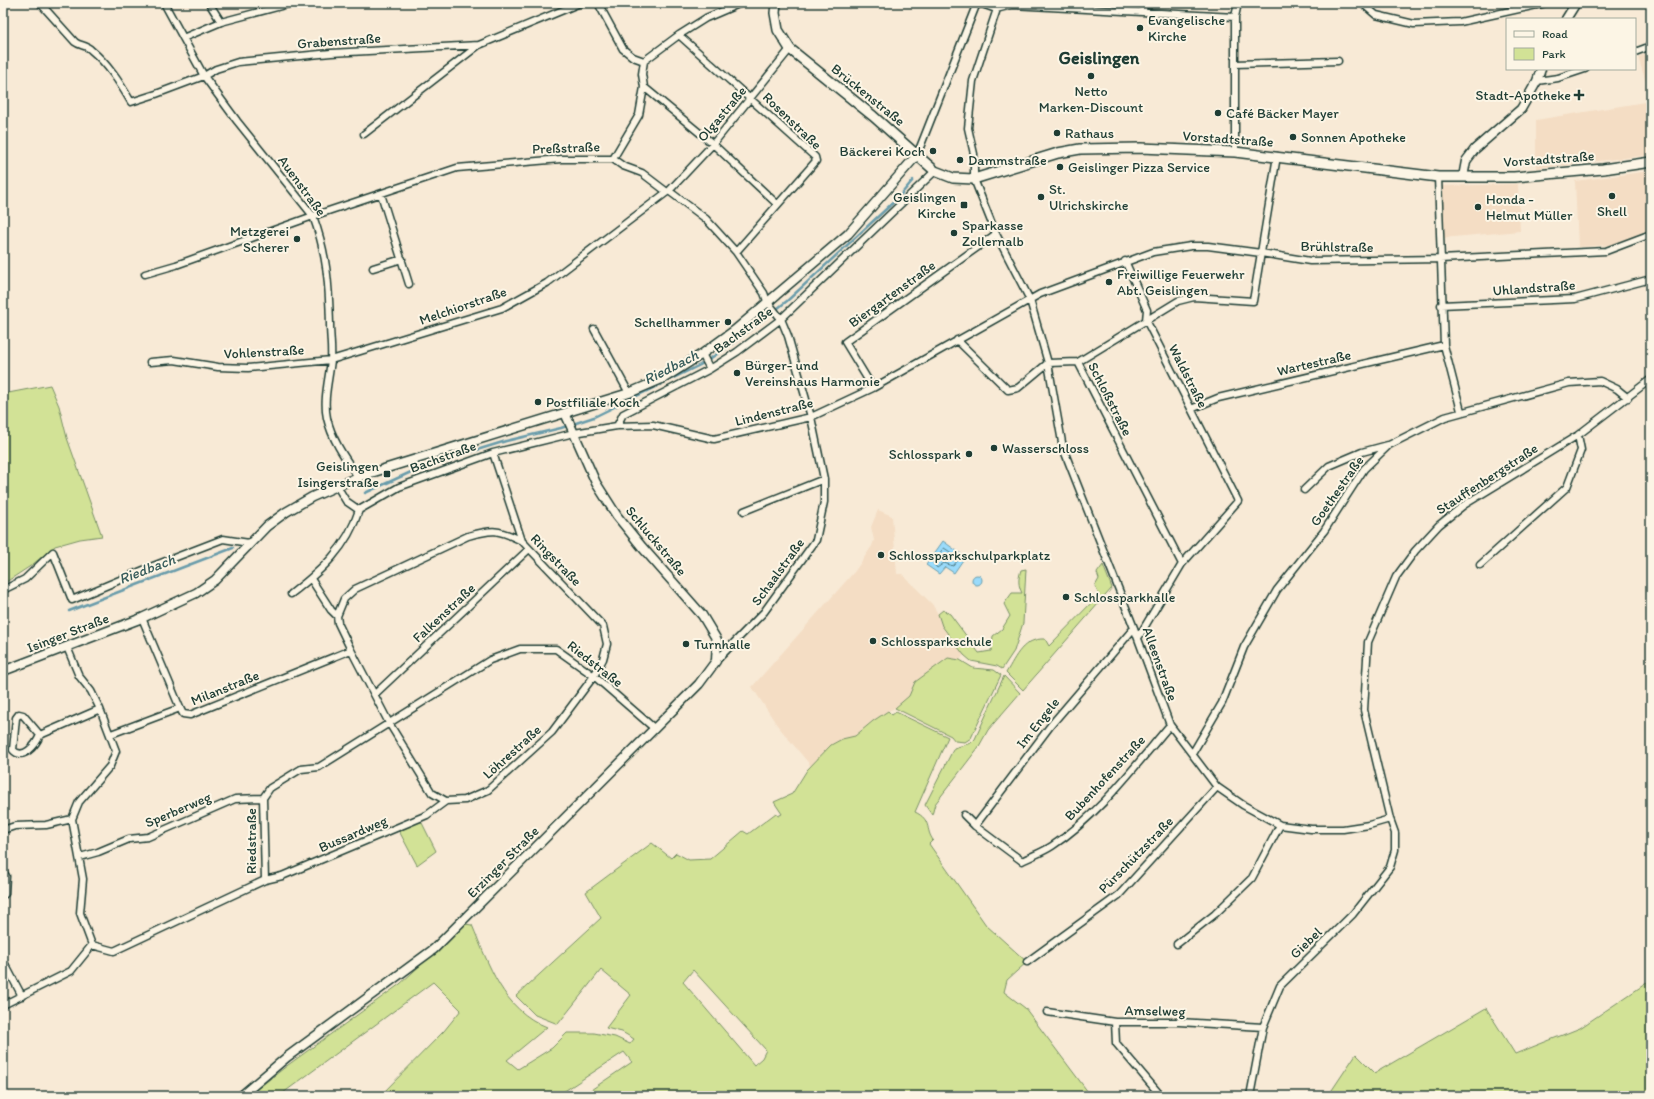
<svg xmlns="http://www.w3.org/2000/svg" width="1654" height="1099" font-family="Itim,sans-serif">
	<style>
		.built { fill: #f4ddc4 }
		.green { fill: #d2e296; stroke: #789065; fill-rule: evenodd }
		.water { fill: #9adbfb; stroke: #699cab }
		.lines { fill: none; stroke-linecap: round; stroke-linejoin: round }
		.shore { stroke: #507c84; stroke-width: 1 }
		.stream { stroke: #699cab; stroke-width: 2.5 }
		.minor-casing { stroke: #1f3d34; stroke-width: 9 }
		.tertiary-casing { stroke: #1f3d34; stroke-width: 11 }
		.secondary-casing { stroke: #1f3d34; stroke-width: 12 }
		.minor { stroke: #fcf5e5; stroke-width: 6 }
		.tertiary { stroke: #fcf5e5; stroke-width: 8 }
		.secondary { stroke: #fcf5e5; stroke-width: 9 }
		.poi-dot { fill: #1f3d34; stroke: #fcf5e5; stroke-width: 1.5 }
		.labels { text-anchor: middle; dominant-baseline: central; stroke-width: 4; stroke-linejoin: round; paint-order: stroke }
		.poi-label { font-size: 14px; fill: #1f3d34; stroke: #fcf5e5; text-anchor: start }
		.street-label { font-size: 14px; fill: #1f3d34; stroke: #fcf5e5 }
		.water-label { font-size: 15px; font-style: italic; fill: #385d5c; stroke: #fcf5e5 }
		.district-label { font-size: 18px; font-weight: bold; fill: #1f3d34; stroke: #fcf5e5 }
	</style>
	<rect width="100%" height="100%" fill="#f8ead6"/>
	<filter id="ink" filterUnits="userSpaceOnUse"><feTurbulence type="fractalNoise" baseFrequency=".025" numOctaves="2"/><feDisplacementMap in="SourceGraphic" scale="8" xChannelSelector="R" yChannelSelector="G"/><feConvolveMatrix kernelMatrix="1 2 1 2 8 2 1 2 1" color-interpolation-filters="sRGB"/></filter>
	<g filter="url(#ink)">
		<path class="built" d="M 1651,52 L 1651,98 L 1638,57 Z
			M 1651,101 L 1651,155 L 1536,168 L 1536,120 Z
			M 1651,171 L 1651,229 L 1610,245 L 1578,247 L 1575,181 Z
			M 1518,184 L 1520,231 L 1442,238 L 1442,186 Z
			M 878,510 L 892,516 L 897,574 L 902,574 L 932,604 L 938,614 L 942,626 L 964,655 L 960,660 L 948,658 L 915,682 L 909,696 L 895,708 L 888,711 L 873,721 L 855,736 L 842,739 L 831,745 L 811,766 L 777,725 L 752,687 L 855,571 L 872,546 L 874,540 L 871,527 Z"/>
		<path class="green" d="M 50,385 L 59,406 L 67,438 L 102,536 L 80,539 L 55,546 L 32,565 L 3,584 L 3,394 Z
			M 1103,565 L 1112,588 L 1023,690 L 1006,673 C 1016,656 1023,638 1045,639 L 1049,646 L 1099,595 L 1095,586 L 1099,579 L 1097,573 Z
			M 1026,569 L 1023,623 L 1014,651 L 1002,669 L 997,666 L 971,661 L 964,655 L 942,626 L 938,614 L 943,610 L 950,614 L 979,653 L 991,651 L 993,636 L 1002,629 L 1010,616 L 1004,604 L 1012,593 L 1022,593 C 1018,585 1018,579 1021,570 Z
			M 948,658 L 960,660 L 973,668 L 994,670 L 1001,675 L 971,738 L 965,742 L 955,741 L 951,736 L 895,708 L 909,696 L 915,682 Z
			M 1004,676 L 1020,693 L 988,730 L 978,748 L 935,804 L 932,815 L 925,805 L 954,748 L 971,743 L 975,739 Z
			M 888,711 L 892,715 L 896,712 L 948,737 L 915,812 C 932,820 925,829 933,840 L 929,844 L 986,925 L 1027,962 L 1007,980 L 1004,992 L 1025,1008 L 1091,1096 L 582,1096 L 632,1062 L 624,1052 L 557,1096 L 380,1096 L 444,1031 L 461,1010 L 433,982 L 279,1096 L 248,1096 L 288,1065 L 400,984 L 465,924 L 472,925 C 489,965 503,1010 547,1027 L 507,1060 L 518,1069 L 552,1048 L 567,1033 L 594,1033 L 615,1037 L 630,1044 L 634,1039 L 622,1032 L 606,1028 L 631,995 L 601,970 L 558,1024 L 535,1015 L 516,996 L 601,918 L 586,892 L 652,843 L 671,858 L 676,853 L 689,860 L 710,859 L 743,831 L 748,834 L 776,813 L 778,816 L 782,814 L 774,802 L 792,794 L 807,770 L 831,745 L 842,739 L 855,736 L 873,721 ZM 693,970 L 766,1050 L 762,1058 L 754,1065 L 683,982 Z
			M 421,821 L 436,851 L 417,865 L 399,831 Z
			M 1651,980 L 1651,1096 L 1328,1096 L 1356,1054 L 1375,1073 L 1486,1008 L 1515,1054 L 1580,1028 Z"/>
		<path class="water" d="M 943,541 L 965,557 L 954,573 L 945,567 L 939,574 L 926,565 Z
			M972 580a5 5 0 1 1 10 0a5 5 0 1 1-10 0Z"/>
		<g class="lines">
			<path class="shore" d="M 944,548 L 958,557 L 959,559 L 953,566 L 944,563 L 937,568 L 933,563 Z"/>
			<path class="stream" d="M 365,493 L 422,467 L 506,441 L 561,428 L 594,417 L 700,365 L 728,347 L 787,301 L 898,198 L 913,180
				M 69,611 L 233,548"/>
			<g class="minor-casing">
				<path id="minor" d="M 40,3 L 75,42 C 80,46 87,45 91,50 C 108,64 120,83 131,102 L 156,94 L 204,76 L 216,69 L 238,62 L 331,53 L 479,45 L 580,3
					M 164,3 L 204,76 L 237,121 L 313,216 C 327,254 329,284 330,324 C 330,336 332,348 331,360 C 329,379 323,399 327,418 C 332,440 345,458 358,477
					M 209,3 L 221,22
					M 598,3 L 623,49 L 633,57 L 644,61
					M 979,3 L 996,9 L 1012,5 L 1235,17
					M 999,3 L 973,81 L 968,128 L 974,154 L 974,179 L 996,234 L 1030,300 L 1048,363 L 1063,448 L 1134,628 L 1170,725 L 1217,787 L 1243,805 L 1280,825 L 1311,829 L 1343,829 L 1369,825 L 1390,819
					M 1362,3 L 1376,15 L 1414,24 L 1460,22 L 1546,3 L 1576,3
					M 1143,11 L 1144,3
					M 679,35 L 815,157 L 816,161 L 736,252
					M 183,38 L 221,22 L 292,3
					M 1635,52 L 1651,46
					M 1235,64 L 1338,61
					M 1537,81 L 1558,78 L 1585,69
					M 644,87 L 713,144 L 777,204
					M 364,134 L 479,45
					M 1235,152 L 1235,17 L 1238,3
					M 917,155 L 977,3
					M 613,159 L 639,115 L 644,87 L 642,74 L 644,61 L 679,35 L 706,18 L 741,3
					M 1438,177 L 1444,345 L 1461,411
					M 669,191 L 713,144 L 790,49
					M 381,194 L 409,284
					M 1125,261 L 1147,310 L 1146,320 L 1238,501 L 1182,564 L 1138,638
					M 373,268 L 402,259
					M 145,274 L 176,265 L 313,216 L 457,168 L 561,159 L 613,159 L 623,166 L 642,173 L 667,192 L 669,191 L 706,219 L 736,252 L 764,293 L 767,301 L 781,319 L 788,336 L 811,417 L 824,479 L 824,502 L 816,540 L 764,612 L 716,661
					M 1441,305 L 1575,299 L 1651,279
					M 594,329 L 629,393
					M 957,340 L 1008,390 L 1018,388 L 1048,363
					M 702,354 L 710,369
					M 150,362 L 174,360 L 218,367 L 248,368 L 331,360 L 502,308 L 547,283 L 667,192
					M 1078,362 L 1182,564
					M 1048,363 L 1078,362 L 1178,301 L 1194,297 L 1253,301 L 1277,156
					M 873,388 L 845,342 L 996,234
					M 1191,409 L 1218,398 L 1444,345
					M 617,426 L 623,414 L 710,369 L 737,352 L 781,319 L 935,171
					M 493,453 L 522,541
					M 337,486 L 346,501 L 359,510 L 399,487 L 493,453 L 574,433 L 617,426 L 653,425 L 714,439 L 811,417 L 873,388 L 1040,294 L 1153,252 L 1191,246 L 1208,246 L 1261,253 L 1310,261 L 1440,259 L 1606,251 L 1651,234
					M 1304,490 L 1329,466 L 1362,452 L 1388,445
					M 744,511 L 824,479
					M 1480,565 L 1567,487 L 1581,450 L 1578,435
					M 311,579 L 331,610 L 337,616 L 338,623 L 351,650 L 389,723 L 432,793 L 446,801 L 465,800 L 488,790 L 552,732 L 594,676 L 603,659 L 607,644 L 603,626 L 522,541 C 498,529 493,529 468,536 L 355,589 L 344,599 L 337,616
					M 3,590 L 25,579 L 53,552 L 72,600 L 153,566 L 223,539 L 249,543
					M 291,594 C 322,570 347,548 359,510
					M 142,618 L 180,708
					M 67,647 L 79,676 L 91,691 L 100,709 L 116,751 L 110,766 L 79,802 L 72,819 L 83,879 L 80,913 L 92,945 L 114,951 L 265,880 L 263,798 L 270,788 L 301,769 L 319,767 L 490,660 L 520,649 L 556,649 L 594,676 L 655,729
					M 375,694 L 529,549
					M 111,734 L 180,708 L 183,714 L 190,715 L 351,650
					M 40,735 L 23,715 L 19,714 L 16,718 L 13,750 C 23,761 36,745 40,735 L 100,709
					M 1192,754 L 1222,703 L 1244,647 L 1277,590 L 1324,531 L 1364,469 L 1389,445 L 1445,417 L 1569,383 L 1600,381 L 1617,389 L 1628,398
					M 964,815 L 975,826 L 1051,725 L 1134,628
					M 975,826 L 1022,861 C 1032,856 1043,852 1052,846 C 1098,816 1135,766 1170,725
					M 3,830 L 15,826 L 46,825 L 72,819
					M 80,857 L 98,852 L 129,839 L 148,837 L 235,799 L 263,798
					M 3,872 L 6,876 L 5,894 L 3,895
					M 265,880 L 282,876 L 427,815 L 446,801
					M 1177,944 L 1215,914 L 1252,878 L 1280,825
					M 1027,962 L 1119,895 L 1217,787
					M 3,964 L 5,964 L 22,996
					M 3,1005 L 71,971 L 92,945
					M 1047,1012 L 1115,1022 L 1179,1022 L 1263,1027
					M 1115,1022 L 1116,1043 L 1161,1096
					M 1250,1096 L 1263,1027 L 1280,986 L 1353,914 L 1390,867 L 1395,850 L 1395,833 L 1390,819 L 1364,710 L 1368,642 L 1396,577 L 1415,551 L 1439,525 L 1464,505 L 1578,435 L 1651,379"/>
			</g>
			<g class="tertiary-casing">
				<path id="tertiary" d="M 1566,19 L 1576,3
					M 1463,177 L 1466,161 L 1475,149 L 1521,109 L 1537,81 L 1541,69
					M 3,671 L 142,618 L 196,593 L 215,580 L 267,526 L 286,512 L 312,497 L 358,477 L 629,393 L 664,378 L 702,354 L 735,330 L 848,234 L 917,155
					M 241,1096 L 287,1057 L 434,949 L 699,684 L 716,661 L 717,640 L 702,615 L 642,547 L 617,516 L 596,483 L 565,413"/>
			</g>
			<g class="secondary-casing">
				<path id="secondary" d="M 776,3 L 775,13 L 778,30 L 790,49 L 873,116 L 935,171 L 953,178 L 974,179 L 1058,153 L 1080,149 L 1141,148 L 1235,152 L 1438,177 L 1514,177 L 1603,169 L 1651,162"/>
			</g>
			<use href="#minor" class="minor"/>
			<use href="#tertiary" class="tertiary"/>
			<use href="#secondary" class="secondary"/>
		</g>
	</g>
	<g class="poi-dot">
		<circle cx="1140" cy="28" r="4"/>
		<circle cx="1091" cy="76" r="4"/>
		<path d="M1577 89h4v4h4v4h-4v4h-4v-4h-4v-4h4z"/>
		<circle cx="1218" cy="113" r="4"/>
		<circle cx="1057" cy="133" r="4"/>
		<circle cx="1293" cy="137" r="4"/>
		<circle cx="933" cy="151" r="4"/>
		<circle cx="960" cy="160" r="4"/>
		<circle cx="1060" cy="167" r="4"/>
		<circle cx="1612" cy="196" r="4"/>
		<circle cx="1041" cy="197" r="4"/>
		<rect x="960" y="201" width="8" height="8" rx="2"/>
		<circle cx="1478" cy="207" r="4"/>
		<circle cx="954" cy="233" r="4"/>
		<circle cx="297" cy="239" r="4"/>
		<circle cx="1109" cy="282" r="4"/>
		<circle cx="728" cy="322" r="4"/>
		<circle cx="737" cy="373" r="4"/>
		<circle cx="538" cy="402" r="4"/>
		<circle cx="994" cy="448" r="4"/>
		<circle cx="969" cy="454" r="4"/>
		<rect x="383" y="470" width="8" height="8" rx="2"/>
		<circle cx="881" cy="555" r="4"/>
		<circle cx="1066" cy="597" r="4"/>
		<circle cx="873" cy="641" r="4"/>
		<circle cx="686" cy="644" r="4"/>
	</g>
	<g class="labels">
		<g class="poi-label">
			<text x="1148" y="20">Evangelische<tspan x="1148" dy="16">Kirche</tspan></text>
			<text x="1091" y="91" text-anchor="middle">Netto<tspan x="1091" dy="16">Marken-Discount</tspan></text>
			<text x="1571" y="95" text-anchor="end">Stadt-Apotheke</text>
			<text x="1226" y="113">Café Bäcker Mayer</text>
			<text x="1065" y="133">Rathaus</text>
			<text x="1301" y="137">Sonnen Apotheke</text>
			<text x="925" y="151" text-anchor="end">Bäckerei Koch</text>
			<text x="968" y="160">Dammstraße</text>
			<text x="1068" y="167">Geislinger Pizza Service</text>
			<text x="1049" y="189">St.<tspan x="1049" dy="16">Ulrichskirche</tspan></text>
			<text x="956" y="197" text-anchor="end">Geislingen<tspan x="956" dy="16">Kirche</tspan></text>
			<text x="1486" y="199">Honda -<tspan x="1486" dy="16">Helmut Müller</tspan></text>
			<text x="1612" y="211" text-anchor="middle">Shell</text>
			<text x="962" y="225">Sparkasse<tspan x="962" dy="16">Zollernalb</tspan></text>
			<text x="289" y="231" text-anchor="end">Metzgerei<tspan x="289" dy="16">Scherer</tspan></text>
			<text x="1117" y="274">Freiwillige Feuerwehr<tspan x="1117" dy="16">Abt. Geislingen</tspan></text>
			<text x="720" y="322" text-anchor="end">Schellhammer</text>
			<text x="745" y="365">Bürger- und<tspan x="745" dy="16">Vereinshaus Harmonie</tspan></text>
			<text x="546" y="402">Postfiliale Koch</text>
			<text x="1002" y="448">Wasserschloss</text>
			<text x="961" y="454" text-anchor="end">Schlosspark</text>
			<text x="379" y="466" text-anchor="end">Geislingen<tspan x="379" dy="16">Isingerstraße</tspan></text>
			<text x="889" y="555">Schlossparkschulparkplatz</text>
			<text x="1074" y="597">Schlossparkhalle</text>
			<text x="881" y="641">Schlossparkschule</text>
			<text x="694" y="644">Turnhalle</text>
		</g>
		<g class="street-label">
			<text transform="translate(339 41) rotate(-4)">Grabenstraße</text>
			<text transform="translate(868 95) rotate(39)">Brückenstraße</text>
			<text transform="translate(722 114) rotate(-50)">Olgastraße</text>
			<text transform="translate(792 121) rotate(44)">Rosenstraße</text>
			<text transform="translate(1228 139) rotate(4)">Vorstadtstraße</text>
			<text transform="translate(566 148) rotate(-2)">Preßstraße</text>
			<text transform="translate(1549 159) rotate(-4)">Vorstadtstraße</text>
			<text transform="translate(302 186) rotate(54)">Auenstraße</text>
			<text transform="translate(1337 247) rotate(1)">Brühlstraße</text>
			<text transform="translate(1534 288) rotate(-4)">Uhlandstraße</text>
			<text transform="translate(892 294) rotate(-36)">Biergartenstraße</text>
			<text transform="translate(463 306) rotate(-19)">Melchiorstraße</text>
			<text transform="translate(743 330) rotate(-36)">Bachstraße</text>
			<text transform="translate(264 352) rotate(-3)">Vohlenstraße</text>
			<text transform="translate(1314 363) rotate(-13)">Wartestraße</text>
			<text transform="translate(1188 376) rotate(63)">Waldstraße</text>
			<text transform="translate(1110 399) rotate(63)">Schloßstraße</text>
			<text transform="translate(774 412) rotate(-14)">Lindenstraße</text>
			<text transform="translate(443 457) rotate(-20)">Bachstraße</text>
			<text transform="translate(1487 479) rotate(-33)">Stauffenbergstraße</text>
			<text transform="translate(1337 491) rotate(-55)">Goethestraße</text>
			<text transform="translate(656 541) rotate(50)">Schluckstraße</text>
			<text transform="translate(556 560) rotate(46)">Ringstraße</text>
			<text transform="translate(778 572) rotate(-54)">Schaalstraße</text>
			<text transform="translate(444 613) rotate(-43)">Falkenstraße</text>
			<text transform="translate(68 633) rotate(-21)">Isinger Straße</text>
			<text transform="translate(595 664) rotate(38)">Riedstraße</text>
			<text transform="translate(1160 664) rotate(70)">Alleenstraße</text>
			<text transform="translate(225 688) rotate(-22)">Milanstraße</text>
			<text transform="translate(1038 723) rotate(-52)">Im Engele</text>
			<text transform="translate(512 752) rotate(-42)">Löhrestraße</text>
			<text transform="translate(1105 778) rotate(-47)">Bubenhofenstraße</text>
			<text transform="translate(178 810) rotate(-23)">Sperberweg</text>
			<text transform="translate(353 834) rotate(-23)">Bussardweg</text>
			<text transform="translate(251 841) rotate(-90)">Riedstraße</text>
			<text transform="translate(1136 855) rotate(-46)">Pürschützstraße</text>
			<text transform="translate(503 862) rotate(-45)">Erzinger Straße</text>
			<text transform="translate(1306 943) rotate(-44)">Giebel</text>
			<text transform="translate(1155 1011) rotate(1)">Amselweg</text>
		</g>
		<g class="water-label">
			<text transform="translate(671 367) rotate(-27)">Riedbach</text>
			<text transform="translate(147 569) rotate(-21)">Riedbach</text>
		</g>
		<g class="district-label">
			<text x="1099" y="58">Geislingen</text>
		</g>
	</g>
	<rect width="1654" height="1099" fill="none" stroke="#fcf5e5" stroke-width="16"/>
	<rect x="8" y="8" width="1638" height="1083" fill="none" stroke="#1f3d34" stroke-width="1.5" filter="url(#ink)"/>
	<rect x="1506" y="18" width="130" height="52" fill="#fcf5e5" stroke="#a4ab9e"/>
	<rect x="1514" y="31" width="20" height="6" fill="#fcf5e5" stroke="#a4ab9e"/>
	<text x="1542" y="38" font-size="12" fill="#1f3d34">Road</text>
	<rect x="1514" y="48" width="20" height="12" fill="#d2e296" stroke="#a4ab9e"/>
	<text x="1542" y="58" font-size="12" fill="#1f3d34">Park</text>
</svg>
